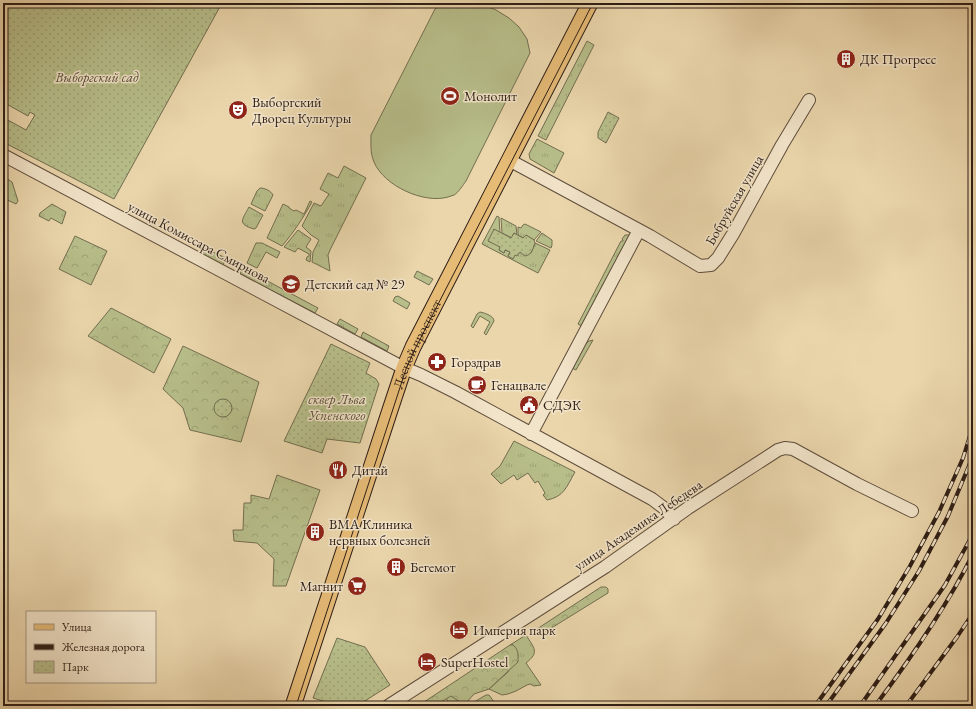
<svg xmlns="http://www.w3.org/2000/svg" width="976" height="709" font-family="'EB Garamond',serif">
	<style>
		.grass { fill: url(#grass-tufts); stroke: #726e50 }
		.forest { fill: url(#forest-crowns); stroke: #726e50 }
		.park { fill: url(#park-dots); stroke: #726e50 }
		.pitch { fill: #b7be8a; stroke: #726e50 }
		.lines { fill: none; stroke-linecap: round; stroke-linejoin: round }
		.minor-casing { stroke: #5d4c3c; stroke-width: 14 }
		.major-casing { stroke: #2e1e16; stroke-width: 17 }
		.minor { stroke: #f2e4c9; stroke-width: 12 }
		.major { stroke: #e6bb76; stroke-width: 15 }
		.tram { stroke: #2e1e16; stroke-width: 1 }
		.rail-casing { stroke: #2e1e16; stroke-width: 4 }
		.rail { stroke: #f2e4c9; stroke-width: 2.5; stroke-dasharray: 8; stroke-linecap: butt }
		.labels { text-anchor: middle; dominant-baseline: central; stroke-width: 3; stroke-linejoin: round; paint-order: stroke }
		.poi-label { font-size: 14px; fill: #2e1e16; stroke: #f2e4c9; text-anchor: start }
		.park-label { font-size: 14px; font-style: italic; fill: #574e39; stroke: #f2e4c9 }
		.street-label { font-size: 14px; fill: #2e1e16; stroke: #f2e4c9 }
	</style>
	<defs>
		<pattern id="grass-tufts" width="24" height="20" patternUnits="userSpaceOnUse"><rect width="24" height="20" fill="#b7be8a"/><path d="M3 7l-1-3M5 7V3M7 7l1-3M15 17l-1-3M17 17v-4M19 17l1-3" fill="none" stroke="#9ea376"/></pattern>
		<pattern id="forest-crowns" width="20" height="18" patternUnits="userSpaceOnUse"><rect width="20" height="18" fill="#b7be8a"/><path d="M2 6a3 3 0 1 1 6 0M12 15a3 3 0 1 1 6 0" fill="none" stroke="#9ea376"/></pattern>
		<pattern id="park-dots" width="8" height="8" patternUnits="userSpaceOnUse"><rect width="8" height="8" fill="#b7be8a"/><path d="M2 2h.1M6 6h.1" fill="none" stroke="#9ea376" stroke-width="1.8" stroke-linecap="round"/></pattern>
	</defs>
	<rect width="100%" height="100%" fill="#ebd6ac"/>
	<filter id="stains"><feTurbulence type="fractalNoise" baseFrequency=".005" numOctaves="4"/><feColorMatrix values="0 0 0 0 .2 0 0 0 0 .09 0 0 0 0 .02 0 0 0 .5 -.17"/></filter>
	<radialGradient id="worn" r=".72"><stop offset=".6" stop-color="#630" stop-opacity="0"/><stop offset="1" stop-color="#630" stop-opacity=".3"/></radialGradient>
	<path class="grass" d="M 587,41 L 594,45 L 546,140 L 538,136 Z
		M 537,139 L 564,153 L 554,173 L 530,159 L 529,154 Z
		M 344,166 L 366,178 L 330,250 L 328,255 L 330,271 L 312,262 L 313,252 L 319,240 L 311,235 L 302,226 L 314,203 L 321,206 L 329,194 L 320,189 L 328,173 L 338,178 Z
		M 3,176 L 12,182 L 18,201 L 16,204 L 3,198 Z
		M 260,188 C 265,188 271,191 273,195 L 265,211 L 251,204 L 257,191 Z
		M 310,201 L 312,202 C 303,218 294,232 282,246 L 267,238 L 283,204 L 289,207 L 289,208 L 294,211 L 296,210 L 304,214 Z
		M 52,204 L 66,212 L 62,224 L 51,218 L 49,221 L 39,216 L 40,213 Z
		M 249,207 L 263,215 L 256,228 L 254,229 C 237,224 242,220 249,207 Z
		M 497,216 L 499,217 L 500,233 L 494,230 L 500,248 L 499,250 L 504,253 L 505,250 L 510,252 L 508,256 L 515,255 L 520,252 L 523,253 L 531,253 L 535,243 L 550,250 L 538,273 L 482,244 Z
		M 501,218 L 516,226 L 517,235 L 514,233 L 512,238 L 502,233 Z
		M 525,224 L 541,232 L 534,240 L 526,235 L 523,238 L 518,235 L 518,227 L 521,228 L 523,225 Z
		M 298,230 L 311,239 L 306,247 L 311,251 L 310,262 L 306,260 L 307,257 L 309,256 L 309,254 L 298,248 L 295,252 L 284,247 Z
		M 542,233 L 552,240 L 552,245 L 551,248 L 536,241 Z
		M 625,235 L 629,235 L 629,237 L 583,327 L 578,324 L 621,241 L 623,241 L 623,240 L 622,239 Z
		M 256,243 L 262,243 L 280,252 L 277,258 L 266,252 L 257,268 L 247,263 Z
		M 204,248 L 226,258 L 223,265 L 202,254 L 201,253 Z
		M 243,268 L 318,308 L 315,313 L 242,275 L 240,273 Z
		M 417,271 L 433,279 L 429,285 L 414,277 Z
		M 398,296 L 410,303 L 407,309 L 393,301 L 395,297 Z
		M 480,312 C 485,313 494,316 494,321 L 486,335 L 484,333 L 490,322 L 480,316 L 473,328 L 471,326 L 477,314 Z
		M 340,319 L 358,329 L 355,334 L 337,324 Z
		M 363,332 L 389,346 L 387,351 L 361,337 Z
		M 593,340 L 576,370 L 572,368 L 585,344 L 589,341 Z
		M 514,441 L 575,472 C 567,486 564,497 547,500 L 543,495 L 545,493 L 538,481 L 535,483 L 528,473 L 517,480 L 514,475 L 501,484 L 491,474 L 500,466 Z
		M 526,635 C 534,648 540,652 526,663 L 541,685 L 534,686 L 530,684 L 527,685 L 516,691 L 508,694 L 502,695 L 489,689 L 508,672 L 513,645 L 510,645 Z
		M 451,695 L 460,702 L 467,702 L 465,706 L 451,706 L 446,698 Z
		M 486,695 L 489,695 L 497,706 L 471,706 L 474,702 Z"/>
	<path class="forest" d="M 75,236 L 107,251 L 91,285 L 59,269 Z
		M 111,308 L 171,339 L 154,373 L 88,336 Z
		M 183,346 L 259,382 L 241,442 L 190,430 L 183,408 L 163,389 Z
		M 277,475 L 320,490 L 286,586 L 273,586 L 274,559 L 257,543 L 234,541 L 233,530 L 243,530 L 244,503 L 251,503 L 251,495 L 269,499 Z
		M 601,587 L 606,587 L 608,589 L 608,593 L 540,635 L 537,633 L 537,629 L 540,627 Z
		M 510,645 L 513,645 C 519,650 518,655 518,662 L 489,689 L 474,694 L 467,702 L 460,702 L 451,696 L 434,706 L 418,706 Z"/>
	<path class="park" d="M 3,3 L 222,3 L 114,199 L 3,142 L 3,133 L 6,129 L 5,126 L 3,124 L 6,119 L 26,130 L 35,115 L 30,112 L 28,116 L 3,102 Z
		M 608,112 L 619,118 L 606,143 L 598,138 L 598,132 Z
		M 494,229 L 511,238 L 514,233 L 523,238 L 526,235 L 534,240 L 535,243 C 533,248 532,255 525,256 L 520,252 L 517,256 L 515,255 L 513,259 L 508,256 L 510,252 L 505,250 L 504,253 L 499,250 L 500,247 L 488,241 Z
		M 331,344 L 370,363 L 366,373 L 376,379 L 379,384 L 360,443 L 327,439 L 322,453 L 284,441 Z
		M214 408a9 9 0 1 1 18 0a9 9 0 1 1-18 0Z
		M 337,638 L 365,647 L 390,685 L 357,706 L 332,706 L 330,703 L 313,698 Z"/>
	<path class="pitch" d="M 443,3 L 478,3 L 496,10 L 509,18 L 519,27 L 527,39 L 530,53 L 466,181 C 463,185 458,193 454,195 C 452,196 450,196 448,197 C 424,204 384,186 374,162 C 370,153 371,144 371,135 L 435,9 Z"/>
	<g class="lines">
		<g class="minor-casing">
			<path id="minor" d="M 3,155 L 402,367 L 421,375 L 455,392 L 652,499 L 664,508 L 674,519
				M 509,160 L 650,236 L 700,266 L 711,265 L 718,258 L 733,234 L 782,145 L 809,100
				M 531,434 L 639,230
				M 388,706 L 605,567 L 688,508 L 778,450 L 785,448 L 793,449 L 857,484 L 912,511"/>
		</g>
		<g class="major-casing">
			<g id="major">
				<path id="s1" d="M 293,706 L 390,410 L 404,368 L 413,347 L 590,3"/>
			</g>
		</g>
		<use href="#minor" class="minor"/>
		<use href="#major" class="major"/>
		<path class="tram" d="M 296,706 L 393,409 L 406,369 L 415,349 L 593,3"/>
		<g class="rail-casing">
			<path id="rail" d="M 815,706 L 878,619 L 910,566 L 939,512 L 963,458 L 973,426
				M 826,706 L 886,623 L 919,571 L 948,516 L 973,456
				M 860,706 L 945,585 L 973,534
				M 875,706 C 911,658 946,608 973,554
				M 906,706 L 957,637 L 973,613"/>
		</g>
		<use href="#rail" class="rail"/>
	</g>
	<defs>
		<g id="building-disc" transform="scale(1)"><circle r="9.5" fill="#8f2418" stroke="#f2e4c9"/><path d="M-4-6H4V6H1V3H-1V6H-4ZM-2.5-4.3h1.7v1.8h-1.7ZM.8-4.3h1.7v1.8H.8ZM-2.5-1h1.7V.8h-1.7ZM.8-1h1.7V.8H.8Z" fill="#fff"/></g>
		<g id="stadium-disc" transform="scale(1)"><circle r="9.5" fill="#8f2418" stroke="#f2e4c9"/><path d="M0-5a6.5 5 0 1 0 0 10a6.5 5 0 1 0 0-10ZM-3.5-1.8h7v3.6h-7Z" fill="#fff"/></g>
		<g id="theatre-disc" transform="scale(1)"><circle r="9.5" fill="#8f2418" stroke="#f2e4c9"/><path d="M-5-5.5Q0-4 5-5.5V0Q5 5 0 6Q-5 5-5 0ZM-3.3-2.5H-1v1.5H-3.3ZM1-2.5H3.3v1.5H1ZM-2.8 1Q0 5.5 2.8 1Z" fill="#fff"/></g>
		<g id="school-disc" transform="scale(1)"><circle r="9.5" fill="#8f2418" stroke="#f2e4c9"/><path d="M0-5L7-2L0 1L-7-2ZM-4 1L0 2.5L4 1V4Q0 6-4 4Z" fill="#fff"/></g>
		<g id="pharmacy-disc" transform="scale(1)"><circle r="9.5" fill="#8f2418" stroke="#f2e4c9"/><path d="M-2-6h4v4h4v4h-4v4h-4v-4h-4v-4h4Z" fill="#fff"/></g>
		<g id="cafe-disc" transform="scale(1)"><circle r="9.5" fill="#8f2418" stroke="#f2e4c9"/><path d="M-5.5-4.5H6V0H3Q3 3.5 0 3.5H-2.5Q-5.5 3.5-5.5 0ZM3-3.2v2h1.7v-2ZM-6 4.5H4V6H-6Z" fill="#fff"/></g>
		<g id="civic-disc" transform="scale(1)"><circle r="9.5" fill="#8f2418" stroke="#f2e4c9"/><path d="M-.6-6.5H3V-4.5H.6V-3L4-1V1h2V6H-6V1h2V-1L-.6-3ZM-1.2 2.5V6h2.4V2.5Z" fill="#fff"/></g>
		<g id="restaurant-disc" transform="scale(1)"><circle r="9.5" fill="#8f2418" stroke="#f2e4c9"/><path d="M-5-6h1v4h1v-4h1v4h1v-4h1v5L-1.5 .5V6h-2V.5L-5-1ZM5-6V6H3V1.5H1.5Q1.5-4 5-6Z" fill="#fff"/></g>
		<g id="supermarket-disc" transform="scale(1)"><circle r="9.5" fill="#8f2418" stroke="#f2e4c9"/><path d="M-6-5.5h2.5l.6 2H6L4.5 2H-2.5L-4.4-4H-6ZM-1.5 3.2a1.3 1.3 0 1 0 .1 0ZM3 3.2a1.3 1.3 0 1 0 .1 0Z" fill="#fff"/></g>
		<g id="hotel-disc" transform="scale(1)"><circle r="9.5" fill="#8f2418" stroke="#f2e4c9"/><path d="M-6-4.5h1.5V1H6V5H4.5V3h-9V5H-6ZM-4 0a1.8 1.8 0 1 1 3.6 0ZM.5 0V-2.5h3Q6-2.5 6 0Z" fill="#fff"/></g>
	</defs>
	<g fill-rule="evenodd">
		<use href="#building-disc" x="846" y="59"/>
		<use href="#stadium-disc" x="450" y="96"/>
		<use href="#theatre-disc" x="238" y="110"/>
		<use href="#school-disc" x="291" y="284"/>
		<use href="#pharmacy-disc" x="437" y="362"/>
		<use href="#cafe-disc" x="477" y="385"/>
		<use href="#civic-disc" x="529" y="405"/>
		<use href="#restaurant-disc" x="338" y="470"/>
		<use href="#building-disc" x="315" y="532"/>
		<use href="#building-disc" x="396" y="567"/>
		<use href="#supermarket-disc" x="357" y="586"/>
		<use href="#hotel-disc" x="459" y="630"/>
		<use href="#hotel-disc" x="427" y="662"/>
	</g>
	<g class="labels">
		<g class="poi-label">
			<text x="860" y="59">ДК Прогресс</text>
			<text x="464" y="96">Монолит</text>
			<text x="252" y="102">Выборгский<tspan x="252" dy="16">Дворец Культуры</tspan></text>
			<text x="305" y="284">Детский сад № 29</text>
			<text x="451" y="362">Горздрав</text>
			<text x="491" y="385">Генацвале</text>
			<text x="543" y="405">СДЭК</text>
			<text x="352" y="470">Дитай</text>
			<text x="329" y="524">ВМА Клиника<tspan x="329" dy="16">нервных болезней</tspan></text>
			<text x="410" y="567">Бегемот</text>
			<text x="343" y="586" text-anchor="end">Магнит</text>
			<text x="473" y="630">Империя парк</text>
			<text x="441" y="662">SuperHostel</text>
		</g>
		<g class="park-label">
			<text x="97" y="77">Выборгский сад</text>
			<text x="337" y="399">сквер Льва<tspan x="337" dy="16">Успенского</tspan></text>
		</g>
		<g class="street-label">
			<text transform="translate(734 200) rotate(-60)">Бобруйская улица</text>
			<text transform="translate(199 242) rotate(28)">улица Комиссара Смирнова</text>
			<text stroke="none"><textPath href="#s1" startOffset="383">Лесной проспект</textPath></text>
			<text transform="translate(638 525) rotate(-34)">улица Академика Лебедева</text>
		</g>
	</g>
	<rect width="976" height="709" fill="none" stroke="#ebd6ac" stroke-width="16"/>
	<rect x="4" y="4" width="968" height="701" fill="none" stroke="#2e1e16" stroke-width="2"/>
	<rect x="8" y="8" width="960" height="693" fill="none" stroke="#2e1e16"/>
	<rect x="26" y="611" width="130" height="72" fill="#f2e4c9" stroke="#a49581"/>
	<rect x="34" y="624" width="20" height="6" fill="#e6bb76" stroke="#a49581"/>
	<text x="62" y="631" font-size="12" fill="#2e1e16">Улица</text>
	<rect x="34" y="644" width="20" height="6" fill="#2e1e16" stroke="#a49581"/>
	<text x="62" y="651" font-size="12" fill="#2e1e16">Железная дорога</text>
	<rect x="34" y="661" width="20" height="12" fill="url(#park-dots)" stroke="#a49581"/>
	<text x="62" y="671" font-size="12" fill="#2e1e16">Парк</text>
	<rect width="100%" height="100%" filter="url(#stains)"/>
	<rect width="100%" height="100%" fill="url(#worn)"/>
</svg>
